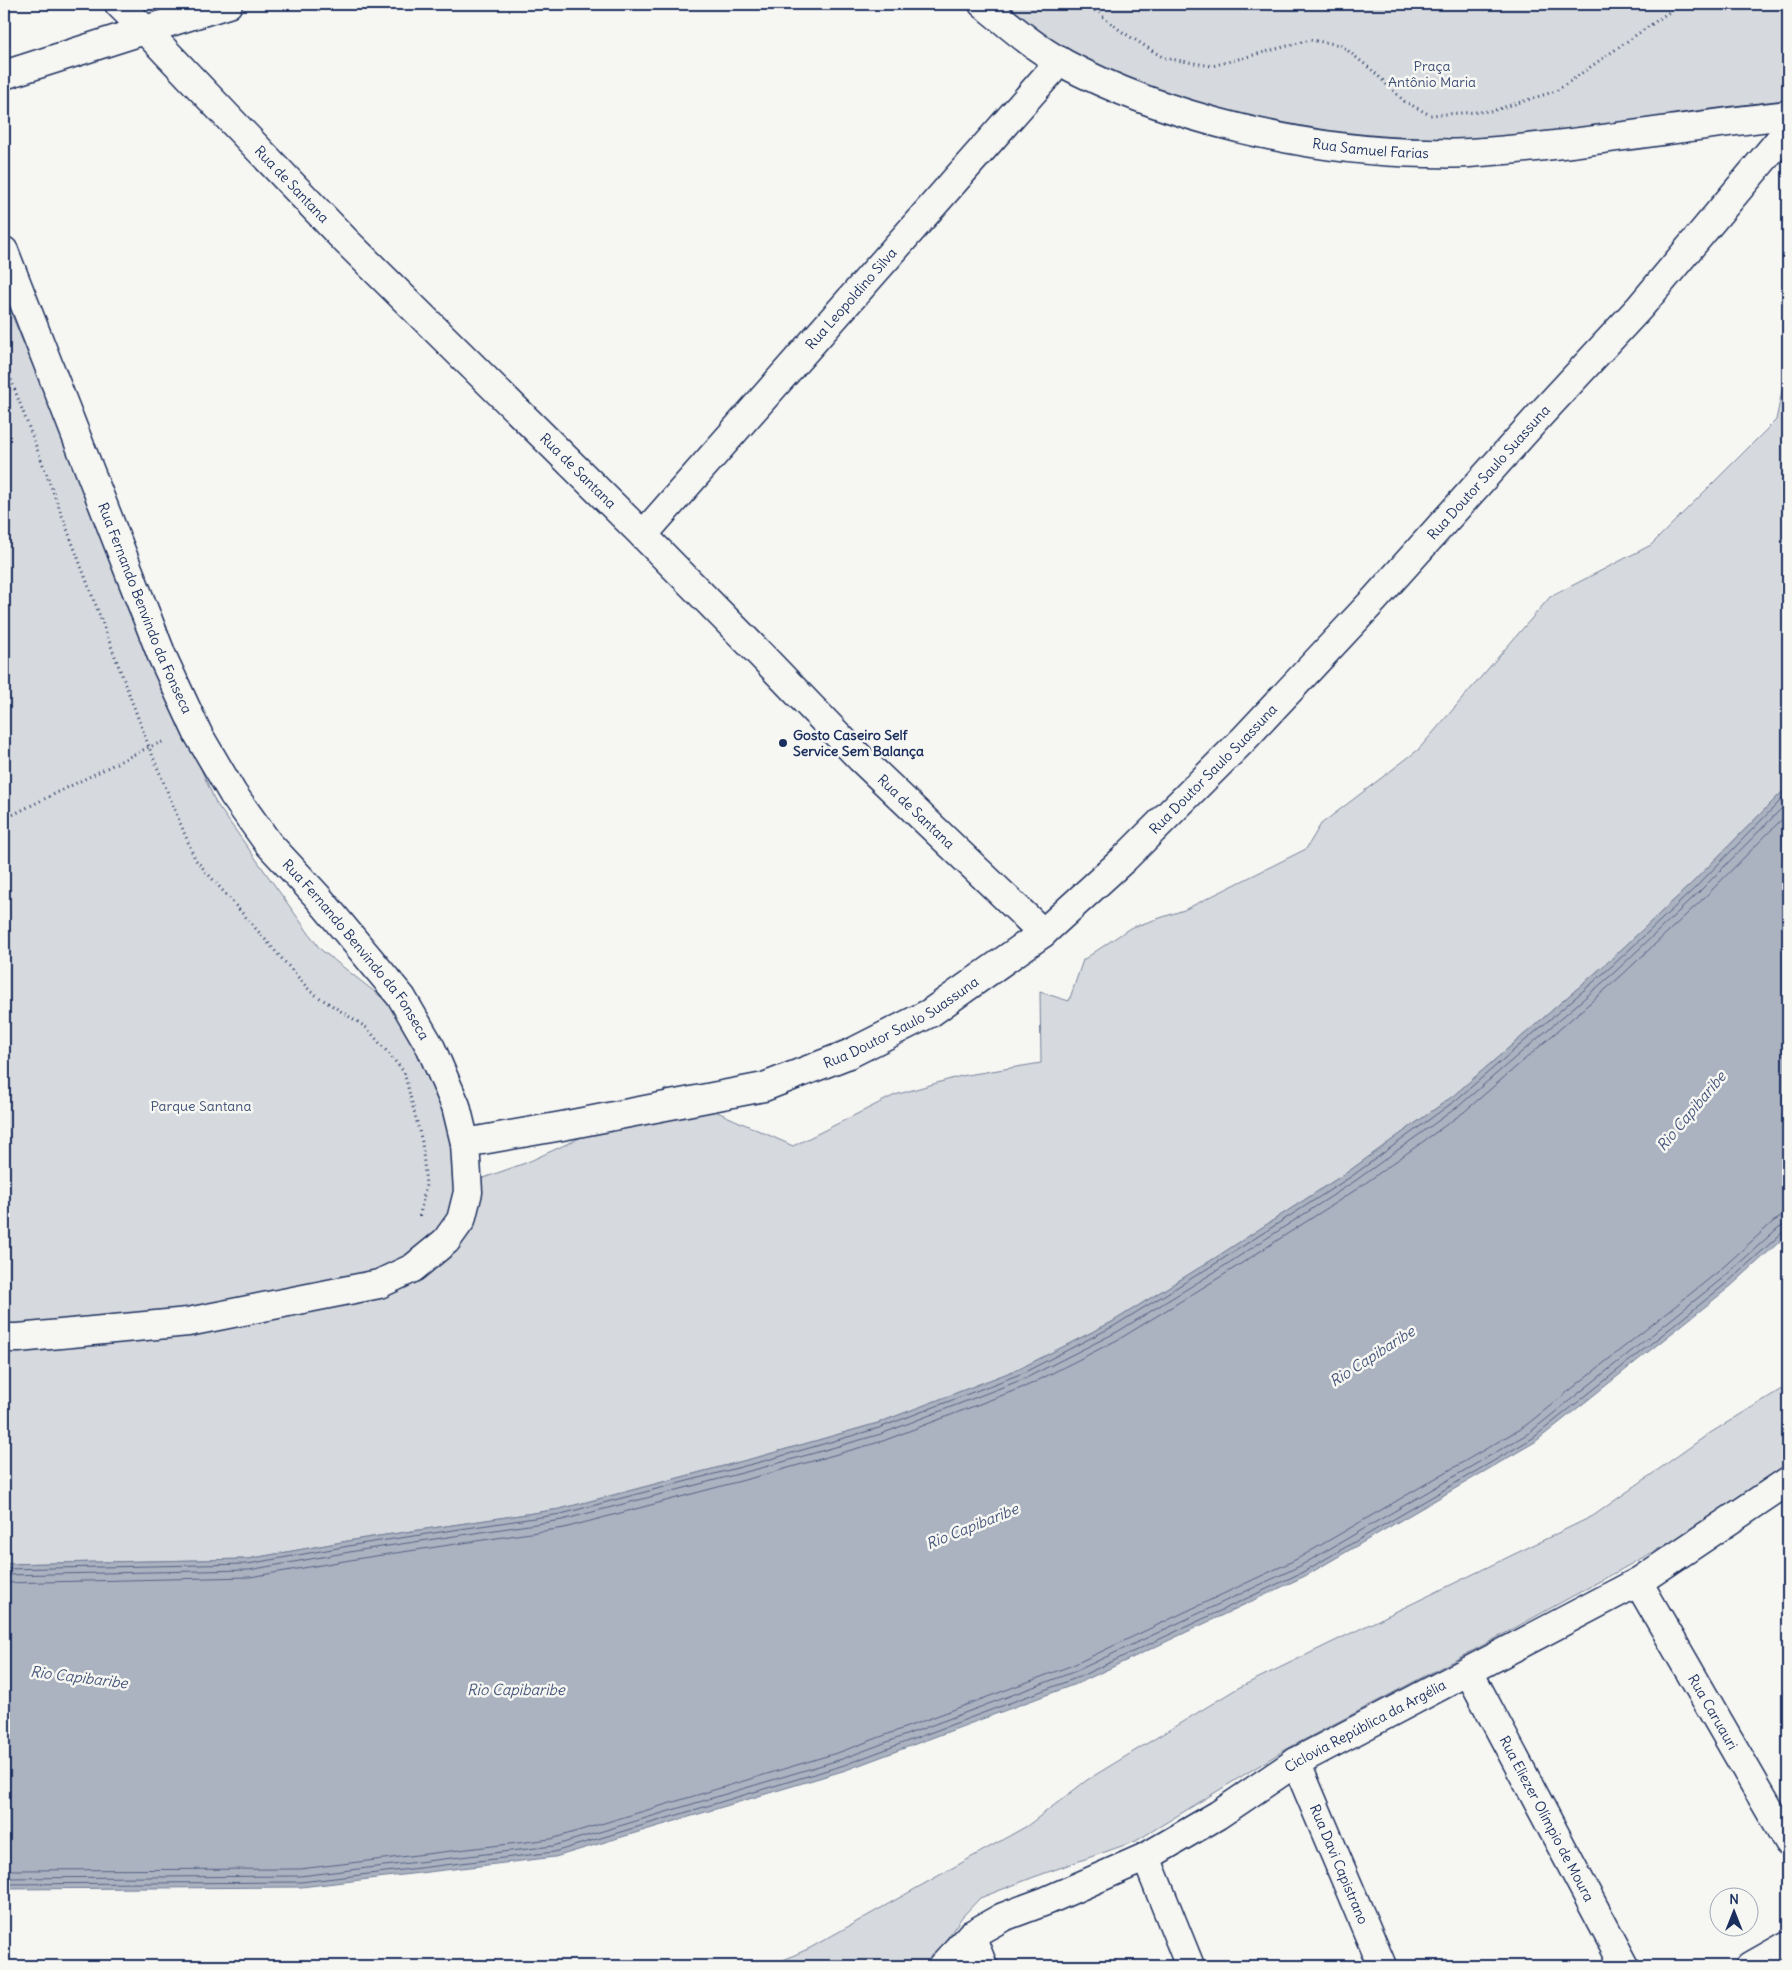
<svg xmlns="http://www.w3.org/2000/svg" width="1792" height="1970" font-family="Delius,sans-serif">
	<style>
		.green { fill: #d6d9dd; stroke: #78849e }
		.water { fill: #abb2c0; stroke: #717e99 }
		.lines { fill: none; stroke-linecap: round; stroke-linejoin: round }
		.shore { stroke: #556385; stroke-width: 1 }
		.minor-casing { stroke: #1b2f5e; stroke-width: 31 }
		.tertiary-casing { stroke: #1b2f5e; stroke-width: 31 }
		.path { stroke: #1b2f5e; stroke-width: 3; stroke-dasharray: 1 4; stroke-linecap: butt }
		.minor { stroke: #f6f6f2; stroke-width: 28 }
		.tertiary { stroke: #f6f6f2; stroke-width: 28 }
		.poi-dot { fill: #1b2f5e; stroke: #f6f6f2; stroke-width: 2 }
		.labels { text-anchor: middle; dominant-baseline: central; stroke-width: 5; stroke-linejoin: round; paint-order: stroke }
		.park-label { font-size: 14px; fill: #405177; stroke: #f6f6f2 }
		.street-label { font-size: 14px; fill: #1b2f5e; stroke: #f6f6f2 }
		.poi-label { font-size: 14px; font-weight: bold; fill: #1b2f5e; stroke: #f6f6f2; text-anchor: start }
		.water-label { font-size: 15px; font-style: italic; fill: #46567b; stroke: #f6f6f2 }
	</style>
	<rect width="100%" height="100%" fill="#f6f6f2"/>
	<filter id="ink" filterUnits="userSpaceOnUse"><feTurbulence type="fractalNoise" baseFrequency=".02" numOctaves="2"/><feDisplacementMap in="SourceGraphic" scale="10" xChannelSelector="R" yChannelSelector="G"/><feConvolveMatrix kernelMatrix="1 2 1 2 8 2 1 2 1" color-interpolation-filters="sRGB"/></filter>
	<g filter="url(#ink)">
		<path class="green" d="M 1004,4 L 1788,4 L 1788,100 L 1580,133 L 1450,147 L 1346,141 L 1170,99 L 1139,82 L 1045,42 L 1015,13 Z
			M 4,296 L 185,733 L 216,803 L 320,949 L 408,1018 L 478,1180 L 528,1162 L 618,1120 L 666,1089 L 793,1146 L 895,1095 L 961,1076 L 1041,1063 L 1040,992 L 1069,1001 L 1083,960 L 1130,928 L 1184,910 L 1306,849 L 1321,824 L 1418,750 L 1550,597 L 1651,545 L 1776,420 L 1788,362 L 1788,786 L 1691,884 L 1608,962 L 1453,1096 L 1349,1171 L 1215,1258 L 1112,1322 L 1021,1368 L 878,1423 L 762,1456 L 560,1509 L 359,1539 L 248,1559 L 4,1564 Z
			M 1788,1385 L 1788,1471 L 1753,1497 L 1491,1641 L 1283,1751 L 1136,1841 L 1034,1877 L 980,1898 L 962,1917 L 928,1966 L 770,1966 L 810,1948 L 1027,1826 L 1087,1780 L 1238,1688 L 1593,1516 L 1707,1435 Z"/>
		<path class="water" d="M 1788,786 L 1788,1234 L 1731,1286 L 1535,1442 L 1305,1576 L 1081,1682 L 846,1770 L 555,1857 L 301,1887 L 4,1889 L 4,1564 L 248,1559 L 359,1539 L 560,1509 L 762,1456 L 878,1423 L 1021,1368 L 1112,1322 L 1215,1258 L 1349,1171 L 1453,1096 L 1608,962 L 1691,884 Z"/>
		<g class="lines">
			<path class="shore" d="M 4,1569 L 248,1564 L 360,1544 L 561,1514 L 764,1461 L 879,1428 L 1023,1373 L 1114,1326 L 1218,1262 L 1352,1176 L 1456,1100 L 1612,966 L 1695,888 L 1788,793
				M 4,1575 L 249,1570 L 361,1550 L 562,1520 L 765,1467 L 881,1434 L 1026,1378 L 1117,1332 L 1221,1268 L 1355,1181 L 1460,1105 L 1616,971 L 1699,892 L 1788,802
				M 4,1583 L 250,1577 L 362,1558 L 564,1528 L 767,1474 L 883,1441 L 1029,1385 L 1121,1338 L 1225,1274 L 1360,1187 L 1464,1112 L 1621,976 L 1704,898 L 1788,813
				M 4,1870 L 300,1869 L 551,1839 L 840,1752 L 1073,1665 L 1297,1559 L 1525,1426 L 1719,1271 L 1774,1221 L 1781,1217 L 1788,1216
				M 4,1878 L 300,1876 L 553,1846 L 842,1759 L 1076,1671 L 1300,1566 L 1529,1433 L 1724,1277 L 1779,1227 L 1788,1224
				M 4,1884 L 301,1882 L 554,1852 L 844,1765 L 1079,1677 L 1303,1572 L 1533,1438 L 1728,1282 L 1783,1232 L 1788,1230"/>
			<g class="minor-casing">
				<g id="minor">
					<path id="s1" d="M 983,4 C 1008,24 1033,47 1061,62 C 1165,118 1309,152 1427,153 C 1441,153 1455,154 1469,153 C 1576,146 1682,126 1788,115"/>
					<path id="s2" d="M 4,75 L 145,30 L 344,239 L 643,535 L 761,655 L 861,759 L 1043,933"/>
					<path id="s3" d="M 4,251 L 162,656 L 198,734 L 233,794 L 268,843 L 317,896 L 402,998 L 431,1048 L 456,1106 L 465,1143 L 468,1192 L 461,1220 L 446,1241 L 413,1268 L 379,1284 L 188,1322 L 18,1338 L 4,1338"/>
					<path id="s4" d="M 643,535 L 1060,61"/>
					<path id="s5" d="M 465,1143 L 562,1126 L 764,1087 L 849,1054 L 930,1013 L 1043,933 L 1123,860 L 1243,740 L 1375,599 L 1540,415 L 1640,307 L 1788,130"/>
					<path id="s6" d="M 1638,1582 L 1788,1842"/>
					<path id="s7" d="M 1469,1672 L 1625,1966"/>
					<path id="s8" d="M 1296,1762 L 1382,1966"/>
					<path d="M 1146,1857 L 1190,1966"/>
					<path d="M 971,1935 L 983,1966"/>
					<path id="s9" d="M 942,1966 L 971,1935 L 1003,1917 L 1046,1901 L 1146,1857 L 1218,1815 L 1296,1762 L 1638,1582 L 1788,1481"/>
				</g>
			</g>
			<g class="tertiary-casing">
				<path id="tertiary" d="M 119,4 L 145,30 L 228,4
					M 1751,1966 L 1788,1945"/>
			</g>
			<path class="path" d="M 1087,4 L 1121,31 L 1164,58 L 1212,66 L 1310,40 L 1341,45 L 1373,71 L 1404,101 L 1430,115 L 1492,111 L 1556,91 L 1672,10 L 1678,4
				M 4,361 L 149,747 L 195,859 L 311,992 L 367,1028 L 404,1072 L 422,1142 L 426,1185 L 419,1219
				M 4,819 L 149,747 L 165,741"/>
			<use href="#minor" class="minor"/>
			<use href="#tertiary" class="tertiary"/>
		</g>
	</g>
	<circle class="poi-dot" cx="783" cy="743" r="5"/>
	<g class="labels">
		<g class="park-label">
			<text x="1432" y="66">Praça<tspan x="1432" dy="16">Antônio Maria</tspan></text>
			<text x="201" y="1106">Parque Santana</text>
		</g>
		<g class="street-label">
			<text stroke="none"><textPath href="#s1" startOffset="421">Rua Samuel Farias</textPath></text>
			<text stroke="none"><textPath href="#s2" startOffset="361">Rua de Santana</textPath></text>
			<text stroke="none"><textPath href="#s4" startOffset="315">Rua Leopoldino Silva</textPath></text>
			<text stroke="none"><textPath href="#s2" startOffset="766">Rua de Santana</textPath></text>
			<text stroke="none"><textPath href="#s5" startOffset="1266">Rua Doutor Saulo Suassuna</textPath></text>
			<text stroke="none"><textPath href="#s3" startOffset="384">Rua Fernando Benvindo da Fonseca</textPath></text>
			<text stroke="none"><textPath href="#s5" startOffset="861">Rua Doutor Saulo Suassuna</textPath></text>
			<text stroke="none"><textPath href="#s2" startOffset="1246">Rua de Santana</textPath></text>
			<text stroke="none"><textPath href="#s3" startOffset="789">Rua Fernando Benvindo da Fonseca</textPath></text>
			<text stroke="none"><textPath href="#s5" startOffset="456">Rua Doutor Saulo Suassuna</textPath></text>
			<text stroke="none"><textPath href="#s6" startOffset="150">Rua Caruauri</textPath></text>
			<text stroke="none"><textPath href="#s9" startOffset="490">Ciclovia República da Argélia</textPath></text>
			<text stroke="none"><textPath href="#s7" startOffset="166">Rua Eliezer Olímpio de Moura</textPath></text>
			<text stroke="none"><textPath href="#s8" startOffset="111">Rua Davi Capistrano</textPath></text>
		</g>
		<g class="poi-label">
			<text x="793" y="735">Gosto Caseiro Self<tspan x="793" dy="16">Service Sem Balança</tspan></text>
		</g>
		<g class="water-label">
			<text transform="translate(1691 1111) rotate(-50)">Rio Capibaribe</text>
			<text transform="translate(1372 1356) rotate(-33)">Rio Capibaribe</text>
			<text transform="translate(972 1526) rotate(-22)">Rio Capibaribe</text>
			<text transform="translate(79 1677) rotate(7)">Rio Capibaribe</text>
			<text x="516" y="1689">Rio Capibaribe</text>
		</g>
	</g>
	<rect width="1792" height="1970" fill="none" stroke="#f6f6f2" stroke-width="20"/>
	<rect x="10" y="10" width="1772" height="1950" fill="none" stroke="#1b2f5e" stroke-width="2" filter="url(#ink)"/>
	<g transform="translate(1734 1912)"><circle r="24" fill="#f6f6f2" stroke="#9ea6b7"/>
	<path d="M0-4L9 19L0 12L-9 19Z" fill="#1b2f5e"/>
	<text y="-8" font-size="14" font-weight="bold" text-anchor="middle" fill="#1b2f5e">N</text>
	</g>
</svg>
